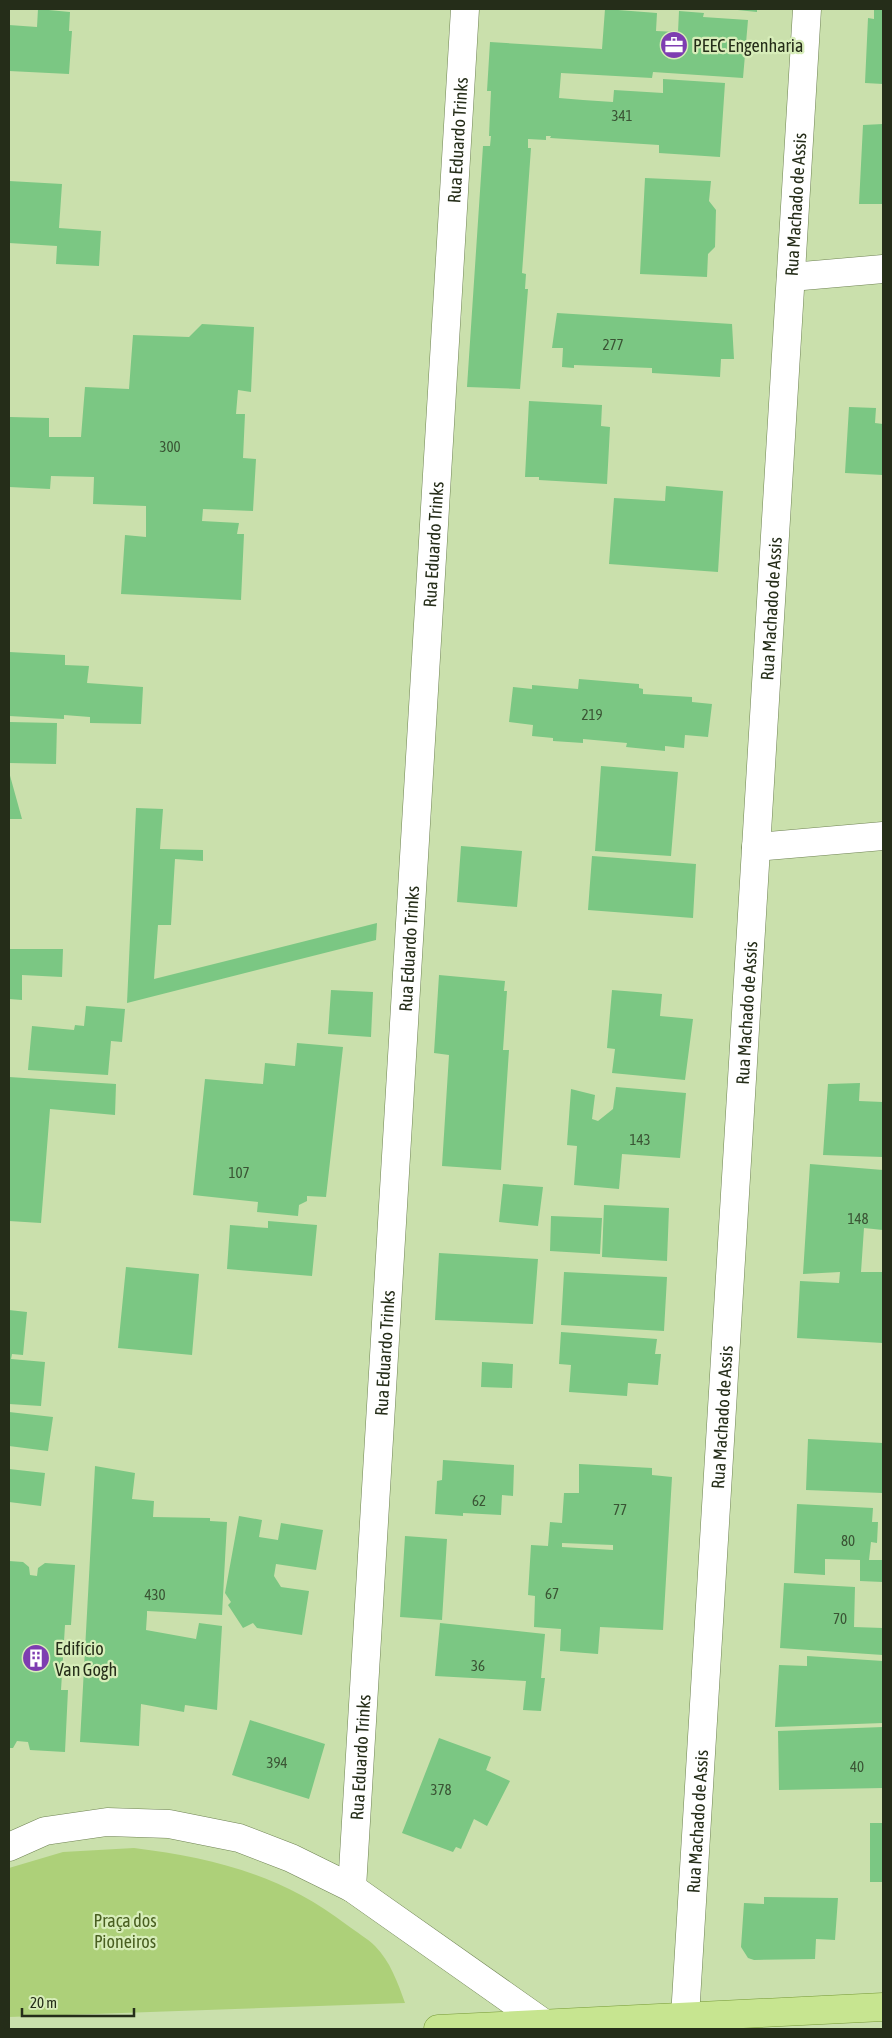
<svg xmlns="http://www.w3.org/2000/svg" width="892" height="2038" font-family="'Asap Condensed',sans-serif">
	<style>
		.green { fill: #add079 }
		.building { fill: #7bc783; fill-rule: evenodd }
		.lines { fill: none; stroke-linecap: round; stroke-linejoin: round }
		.minor-casing { stroke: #6f8353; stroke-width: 29 }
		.major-casing { stroke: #769a36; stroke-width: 29 }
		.minor { stroke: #fff; stroke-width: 28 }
		.major { stroke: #c7e590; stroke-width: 28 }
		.labels { text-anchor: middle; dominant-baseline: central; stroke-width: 4.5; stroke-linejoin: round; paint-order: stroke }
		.number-label { font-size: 15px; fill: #3a5434 }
		.poi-label { font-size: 18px; fill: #252d19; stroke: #d7edb9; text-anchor: start }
		.street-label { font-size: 18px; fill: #252d19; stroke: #d7edb9 }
		.park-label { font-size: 18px; fill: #495f21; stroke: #d7edb9 }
	</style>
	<rect width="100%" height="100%" fill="#cae0ac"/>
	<path class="green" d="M 134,1848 C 214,1858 282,1875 347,1925 C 356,1932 367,1938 375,1946 C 390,1961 398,1983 405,2003 L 9,2017 L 9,1868 L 63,1852 Z"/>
	<path class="building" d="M 38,9 L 70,12 L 69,31 L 72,31 L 69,74 L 9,71 L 9,25 L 37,27 Z
		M 605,9 L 657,13 L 656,31 L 678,32 L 679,11 L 704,13 L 703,17 L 748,20 L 743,78 L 653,72 L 652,78 L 561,73 L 559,98 L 583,100 L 613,102 L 614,90 L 663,93 L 663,79 L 725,83 L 720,157 L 659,153 L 659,145 L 550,138 L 551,136 L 546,136 L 546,140 L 528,139 L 528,148 L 531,148 L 522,273 L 526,274 L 525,289 L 528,289 L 520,389 L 467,387 L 483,146 L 490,146 L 491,136 L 489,136 L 491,91 L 487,91 L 490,42 L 602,49 Z
		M 728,9 L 757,9 L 757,12 Z
		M 874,9 L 883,9 L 883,84 L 865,83 L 868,18 L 874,19 Z
		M 883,124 L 883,204 L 859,204 L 863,125 Z
		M 645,178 L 711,181 L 709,201 L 716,210 L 715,247 L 708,254 L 707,277 L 640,274 Z
		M 9,181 L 62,184 L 59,228 L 101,231 L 99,266 L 56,264 L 57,246 L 9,243 Z
		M 557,313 L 732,324 L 734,359 L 721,359 L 720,377 L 652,373 L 652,368 L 574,365 L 574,368 L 562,367 L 563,348 L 552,348 Z
		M 202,324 L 254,327 L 251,392 L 238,390 L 236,414 L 245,414 L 243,458 L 256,459 L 253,511 L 203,509 L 202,521 L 239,523 L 237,534 L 244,534 L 241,600 L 121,594 L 125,535 L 146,537 L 146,506 L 93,504 L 94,477 L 51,476 L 50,489 L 9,487 L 10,417 L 49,418 L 49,437 L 81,437 L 85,387 L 129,389 L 133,335 L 189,337 Z
		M 529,401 L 602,405 L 601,426 L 610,427 L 607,484 L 539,480 L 539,477 L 525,477 Z
		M 849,407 L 876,408 L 875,423 L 883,424 L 883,475 L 845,473 Z
		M 666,486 L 723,491 L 718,572 L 609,564 L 614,498 L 665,501 Z
		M 9,652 L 65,655 L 65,665 L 89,666 L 87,683 L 143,687 L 141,724 L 90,723 L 90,717 L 64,715 L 64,719 L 9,716 Z
		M 579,679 L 639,684 L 639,688 L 643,689 L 643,694 L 692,697 L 692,702 L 712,704 L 708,737 L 685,735 L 684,748 L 665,746 L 665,751 L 626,747 L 627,743 L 583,739 L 583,743 L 553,741 L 553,738 L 532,736 L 533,725 L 509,722 L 513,687 L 532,689 L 532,685 L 578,689 Z
		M 9,722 L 57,723 L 56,764 L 9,763 Z
		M 601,766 L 678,772 L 671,856 L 595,851 Z
		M 9,772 L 22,819 L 9,819 Z
		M 136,808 L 163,809 L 160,849 L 203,850 L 203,861 L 175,859 L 171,925 L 158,925 L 154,979 L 377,923 L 376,940 L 127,1003 Z
		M 461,846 L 522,851 L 517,907 L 457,902 Z
		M 592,856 L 696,864 L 693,918 L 588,910 Z
		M 9,949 L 63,949 L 62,977 L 22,975 L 22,1000 L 9,999 Z
		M 439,975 L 505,981 L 504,991 L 507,991 L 503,1050 L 509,1050 L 501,1170 L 442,1166 L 449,1055 L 434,1053 Z
		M 331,990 L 373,992 L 371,1037 L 328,1034 Z
		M 612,990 L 662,994 L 660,1016 L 693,1019 L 685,1080 L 612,1073 L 615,1049 L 607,1048 Z
		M 86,1006 L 125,1009 L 122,1042 L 111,1041 L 108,1075 L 28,1070 L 32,1026 L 74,1030 L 75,1025 L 84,1026 Z
		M 297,1043 L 343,1047 L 326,1197 L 307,1196 L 307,1201 L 299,1205 L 298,1216 L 257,1212 L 258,1202 L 193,1195 L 205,1079 L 263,1084 L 265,1063 L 295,1066 Z
		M 9,1077 L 116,1084 L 115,1115 L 50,1109 L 41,1223 L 9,1221 Z
		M 860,1083 L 859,1101 L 883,1102 L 883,1157 L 823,1155 L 828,1084 Z
		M 616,1087 L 686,1093 L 680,1158 L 622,1154 L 619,1189 L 574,1185 L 577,1146 L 567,1145 L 571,1089 L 595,1095 L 592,1119 L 598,1121 L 613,1109 Z
		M 810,1164 L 883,1170 L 883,1230 L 864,1228 L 861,1272 L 882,1272 L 883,1343 L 797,1338 L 800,1281 L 839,1283 L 840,1272 L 803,1274 Z
		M 503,1184 L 543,1187 L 538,1226 L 499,1222 Z
		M 604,1205 L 669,1208 L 667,1261 L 602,1257 Z
		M 551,1216 L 602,1218 L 600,1254 L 550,1251 Z
		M 268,1221 L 317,1225 L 312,1276 L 227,1269 L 230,1225 L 268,1228 Z
		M 439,1253 L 538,1259 L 533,1324 L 435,1320 Z
		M 126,1267 L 199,1274 L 192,1355 L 118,1348 Z
		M 564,1272 L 667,1277 L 664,1331 L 561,1325 Z
		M 9,1310 L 27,1312 L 23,1355 L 12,1354 L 11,1359 L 45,1362 L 41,1406 L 9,1404 Z
		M 561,1332 L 657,1339 L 655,1354 L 661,1354 L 658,1385 L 628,1383 L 627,1396 L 569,1392 L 571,1365 L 559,1364 Z
		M 482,1362 L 513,1364 L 512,1388 L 481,1387 Z
		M 9,1412 L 53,1417 L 48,1451 L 9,1446 Z
		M 808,1439 L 883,1443 L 883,1493 L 806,1490 Z
		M 443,1460 L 514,1465 L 513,1496 L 502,1495 L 501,1515 L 463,1513 L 463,1516 L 435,1514 L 437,1481 L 442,1480 Z
		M 579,1464 L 652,1468 L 652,1475 L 672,1477 L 663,1630 L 600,1627 L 598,1654 L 560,1651 L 561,1629 L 534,1627 L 535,1596 L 528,1595 L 531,1545 L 548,1546 L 550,1522 L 562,1523 L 564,1493 L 579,1493 ZM 562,1543 L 613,1545 L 613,1550 L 562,1547 Z
		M 95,1466 L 135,1473 L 132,1499 L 154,1501 L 153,1517 L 210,1518 L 210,1521 L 227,1522 L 222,1615 L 147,1611 L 147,1615 L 146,1630 L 196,1639 L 199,1623 L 222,1626 L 217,1710 L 185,1705 L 184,1712 L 141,1704 L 139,1746 L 80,1742 Z
		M 9,1469 L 45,1473 L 41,1506 L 9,1502 Z
		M 797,1504 L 873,1508 L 872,1522 L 878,1522 L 877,1543 L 871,1542 L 869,1560 L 883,1560 L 883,1582 L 860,1581 L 860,1560 L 825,1559 L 825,1575 L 794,1573 Z
		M 239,1516 L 262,1520 L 259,1537 L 278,1540 L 281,1523 L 323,1530 L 316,1570 L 276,1564 L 274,1576 L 281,1587 L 309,1591 L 302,1635 L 257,1628 L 253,1623 L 243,1628 L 228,1605 L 231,1602 L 225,1593 Z
		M 405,1536 L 447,1539 L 442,1620 L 400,1617 Z
		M 9,1561 L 23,1562 L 29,1567 L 30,1575 L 37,1576 L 38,1568 L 45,1563 L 75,1565 L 71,1625 L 65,1625 L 61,1690 L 68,1690 L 65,1752 L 30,1750 L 28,1742 L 17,1741 L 13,1748 L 9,1748 Z
		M 784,1583 L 855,1587 L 854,1627 L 883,1628 L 883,1655 L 780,1648 Z
		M 440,1623 L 545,1634 L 541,1678 L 545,1678 L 541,1711 L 523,1710 L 526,1681 L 435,1676 Z
		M 807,1656 L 883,1661 L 883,1723 L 775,1727 L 779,1665 L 807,1666 Z
		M 250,1720 L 325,1744 L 309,1799 L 232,1775 Z
		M 883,1727 L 883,1788 L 779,1790 L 778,1731 Z
		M 439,1738 L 491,1757 L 486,1770 L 510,1781 L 487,1826 L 474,1819 L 461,1849 L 456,1847 L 453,1852 L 402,1833 Z
		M 870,1823 L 883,1823 L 883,1882 L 870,1882 Z
		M 764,1897 L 838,1898 L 835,1940 L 816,1939 L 815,1959 L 754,1960 L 748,1958 L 741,1947 L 744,1903 L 764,1904 Z"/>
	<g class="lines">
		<g class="minor-casing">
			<g id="minor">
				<path d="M 791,277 L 883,269"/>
				<path d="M 756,847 L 883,836"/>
				<path d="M 9,1847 L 45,1831 L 107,1822 L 169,1824 L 239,1838 L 291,1858 L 352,1888 L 545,2024"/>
				<path id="s1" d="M 352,1888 L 465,9"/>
				<path id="s2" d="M 685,2017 L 807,9"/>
			</g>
		</g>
		<g class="major-casing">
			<path id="major" d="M 438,2029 L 883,2007"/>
		</g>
		<use href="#minor" class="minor"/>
		<use href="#major" class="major"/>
	</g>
	<defs>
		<g id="office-disc" transform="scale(1.4375)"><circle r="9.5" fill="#7e3db1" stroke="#d7edb9"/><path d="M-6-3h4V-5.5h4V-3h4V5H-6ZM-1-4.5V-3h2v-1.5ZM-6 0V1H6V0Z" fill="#fff"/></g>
		<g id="building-disc" transform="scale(1.4375)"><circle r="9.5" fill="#7e3db1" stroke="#d7edb9"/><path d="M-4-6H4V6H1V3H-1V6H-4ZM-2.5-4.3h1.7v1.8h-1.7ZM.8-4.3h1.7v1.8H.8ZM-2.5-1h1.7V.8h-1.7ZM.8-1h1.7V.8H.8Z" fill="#fff"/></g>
	</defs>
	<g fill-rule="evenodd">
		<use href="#office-disc" x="674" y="45"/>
		<use href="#building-disc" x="36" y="1658"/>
	</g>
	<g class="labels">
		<g class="number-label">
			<text x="622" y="115">341</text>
			<text x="613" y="344">277</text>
			<text x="170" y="446">300</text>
			<text x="592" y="714">219</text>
			<text x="640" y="1139">143</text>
			<text x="239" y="1172">107</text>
			<text x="858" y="1218">148</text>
			<text x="479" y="1500">62</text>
			<text x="620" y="1509">77</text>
			<text x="848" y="1540">80</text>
			<text x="552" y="1593">67</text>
			<text x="155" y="1594">430</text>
			<text x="840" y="1618">70</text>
			<text x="478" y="1665">36</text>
			<text x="277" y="1762">394</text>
			<text x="857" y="1766">40</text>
			<text x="441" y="1789">378</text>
		</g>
		<g class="poi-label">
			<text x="693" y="45">PEEC Engenharia</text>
			<text x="55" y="1648">Edifício<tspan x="55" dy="21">Van Gogh</tspan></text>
		</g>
		<g class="street-label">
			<text stroke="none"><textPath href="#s1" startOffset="1751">Rua Eduardo Trinks</textPath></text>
			<text stroke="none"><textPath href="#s2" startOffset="1816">Rua Machado de Assis</textPath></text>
			<text stroke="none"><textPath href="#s1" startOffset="1346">Rua Eduardo Trinks</textPath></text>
			<text stroke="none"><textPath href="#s2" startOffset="1411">Rua Machado de Assis</textPath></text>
			<text stroke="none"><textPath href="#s1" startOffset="941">Rua Eduardo Trinks</textPath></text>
			<text stroke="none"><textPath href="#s2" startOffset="1006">Rua Machado de Assis</textPath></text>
			<text stroke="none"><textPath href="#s1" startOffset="536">Rua Eduardo Trinks</textPath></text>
			<text stroke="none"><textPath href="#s2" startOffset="601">Rua Machado de Assis</textPath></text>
			<text stroke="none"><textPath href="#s1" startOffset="131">Rua Eduardo Trinks</textPath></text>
			<text stroke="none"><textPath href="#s2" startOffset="196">Rua Machado de Assis</textPath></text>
		</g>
		<g class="park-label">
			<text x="125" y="1920">Praça dos<tspan x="125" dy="21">Pioneiros</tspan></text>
		</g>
	</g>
	<rect width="892" height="2038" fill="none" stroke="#252d19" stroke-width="20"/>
	<path d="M22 2008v8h112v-8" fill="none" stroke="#252d19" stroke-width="2.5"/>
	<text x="30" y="2008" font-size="15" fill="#252d19" stroke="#d7edb9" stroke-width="4" paint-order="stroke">20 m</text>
</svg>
